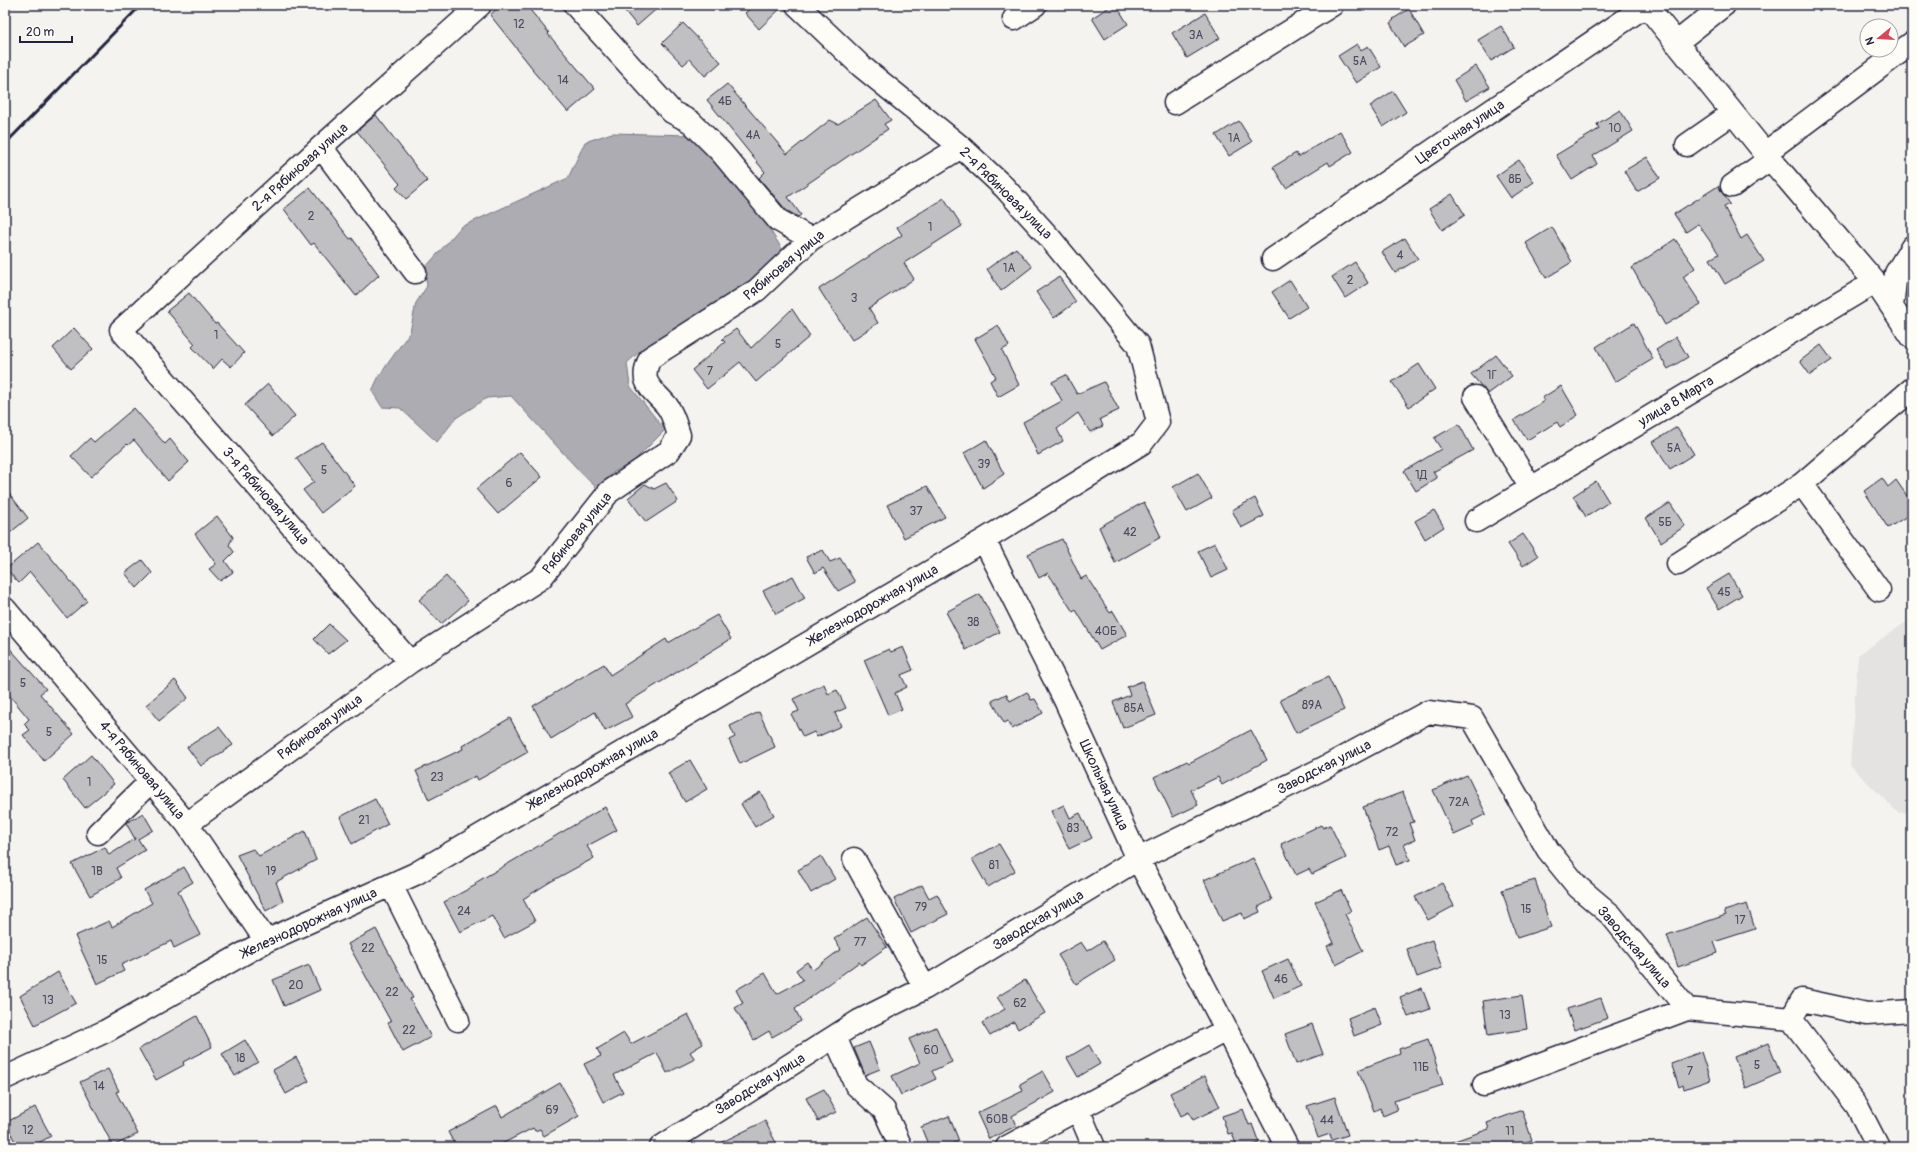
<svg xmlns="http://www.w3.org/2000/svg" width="1917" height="1152" font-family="Pangolin,sans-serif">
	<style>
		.built { fill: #e4e3e2 }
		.water { fill: #acacb2; stroke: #757582 }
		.building { fill: #c0bfc2; stroke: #22223b }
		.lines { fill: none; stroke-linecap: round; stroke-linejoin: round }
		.minor-casing { stroke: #22223b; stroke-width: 25 }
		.minor { stroke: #fdfcf7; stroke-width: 22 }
		.rail { stroke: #22223b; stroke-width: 3 }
		.labels { text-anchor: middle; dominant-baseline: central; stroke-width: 3.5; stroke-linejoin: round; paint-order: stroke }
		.number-label { font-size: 12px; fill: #4a495d }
		.street-label { font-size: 14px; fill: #22223b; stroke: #fdfcf7 }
	</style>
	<rect width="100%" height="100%" fill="#f4f3ef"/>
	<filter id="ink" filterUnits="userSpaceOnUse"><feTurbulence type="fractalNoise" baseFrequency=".025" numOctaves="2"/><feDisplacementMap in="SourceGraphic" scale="8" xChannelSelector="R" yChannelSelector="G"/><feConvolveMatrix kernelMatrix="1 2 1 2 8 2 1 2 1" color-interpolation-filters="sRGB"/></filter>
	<g filter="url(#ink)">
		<path class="built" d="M 1912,618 L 1912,812 L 1898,813 L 1850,765 L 1858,655 Z"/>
		<path class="water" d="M 612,133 L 689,135 L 747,194 L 784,252 L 752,279 L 639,352 L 627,363 L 630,386 L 665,430 L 632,463 L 614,472 L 597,488 L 584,476 L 511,396 L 487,398 L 456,418 L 437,442 L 400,408 L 382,407 L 372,391 L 379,376 L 410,332 L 416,303 L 427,286 L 425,268 L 461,227 L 568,178 L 585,142 Z"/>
		<path class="building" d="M 501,5 L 526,5 L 549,33 L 548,34 L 595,89 L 568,112 L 532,70 L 533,69 L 490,15 Z
			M 620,5 L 661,5 L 637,26 Z
			M 754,5 L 784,5 L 759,29 L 745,13 Z
			M 1112,5 L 1116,5 L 1128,24 L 1105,39 L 1092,18 Z
			M 1409,9 L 1424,35 L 1404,47 L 1390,23 L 1394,20 L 1393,19 Z
			M 1205,13 L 1220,38 L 1187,58 L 1172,33 Z
			M 683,23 L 721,62 L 705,76 L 690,59 L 683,65 L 662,43 Z
			M 1501,26 L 1514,47 L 1491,61 L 1478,40 Z
			M 1357,44 L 1361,50 L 1368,46 L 1381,67 L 1356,83 L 1338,56 Z
			M 1476,66 L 1490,87 L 1466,101 L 1454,80 Z
			M 727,84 L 787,154 L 830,120 L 838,124 L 876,100 L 891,120 L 884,124 L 888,129 L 788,197 L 801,215 L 798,217 L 786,210 L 759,178 L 765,172 L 707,100 Z
			M 1393,91 L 1406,112 L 1383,127 L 1370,106 Z
			M 1620,110 L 1633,131 L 1593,156 L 1597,164 L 1572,180 L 1556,155 L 1599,129 L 1597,124 Z
			M 376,115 L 427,181 L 406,199 L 396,188 L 400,184 L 357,131 Z
			M 1239,121 L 1252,142 L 1229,156 L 1216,135 Z
			M 1340,131 L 1353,152 L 1330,166 L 1328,162 L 1286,188 L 1273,167 L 1296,153 L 1298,157 Z
			M 1647,157 L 1660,178 L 1637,192 L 1624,171 Z
			M 1519,160 L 1534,182 L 1511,198 L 1496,176 Z
			M 1718,186 L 1730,204 L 1724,207 L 1741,239 L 1747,235 L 1764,261 L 1725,284 L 1710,259 L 1719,254 L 1698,224 L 1686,232 L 1674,214 Z
			M 310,188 L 350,239 L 352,238 L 379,275 L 356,296 L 314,243 L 311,245 L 284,209 Z
			M 1452,194 L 1465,215 L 1442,230 L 1429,209 Z
			M 944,198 L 962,226 L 904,263 L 914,279 L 869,308 L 878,323 L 852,340 L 819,289 L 902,235 L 897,227 Z
			M 1552,227 L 1572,262 L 1546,278 L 1526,243 Z
			M 1405,238 L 1418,259 L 1395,273 L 1382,252 Z
			M 1675,239 L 1695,268 L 1683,277 L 1701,304 L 1665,325 L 1632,268 Z
			M 1016,248 L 1032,267 L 1001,291 L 987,269 Z
			M 1355,262 L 1368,283 L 1345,298 L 1332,277 Z
			M 1059,277 L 1076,302 L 1054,318 L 1036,292 Z
			M 1290,280 L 1307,307 L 1289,318 L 1272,292 Z
			M 189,293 L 215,324 L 217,323 L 244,353 L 231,367 L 222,359 L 213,369 L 192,347 L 195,344 L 167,311 Z
			M 792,309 L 810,336 L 756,382 L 740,362 L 707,389 L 692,370 L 725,342 L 722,339 L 736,329 L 751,348 Z
			M 1634,323 L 1653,359 L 1615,382 L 1596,347 Z
			M 998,325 L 1009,346 L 1002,350 L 1019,385 L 998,397 L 990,381 L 996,377 L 975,339 Z
			M 74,328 L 93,349 L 71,369 L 53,348 Z
			M 1676,337 L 1688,357 L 1668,369 L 1656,350 Z
			M 1821,345 L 1832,360 L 1810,375 L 1800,361 Z
			M 1496,355 L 1512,376 L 1488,394 L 1471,374 Z
			M 1419,364 L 1435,389 L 1409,407 L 1392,382 Z
			M 1066,375 L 1077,394 L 1104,382 L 1119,410 L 1100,419 L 1103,426 L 1090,432 L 1078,413 L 1057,429 L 1063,441 L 1038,455 L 1023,422 L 1062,401 L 1052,382 Z
			M 268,384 L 295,416 L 273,436 L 245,405 Z
			M 1561,386 L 1578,415 L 1560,427 L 1557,422 L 1527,440 L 1514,420 L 1544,401 L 1542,398 Z
			M 134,408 L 165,444 L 170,439 L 189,462 L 168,481 L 134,440 L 128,445 L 127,444 L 91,477 L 71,456 L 90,438 L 94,442 Z
			M 1459,424 L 1473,450 L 1433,472 L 1437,478 L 1416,491 L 1404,471 L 1441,449 L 1434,438 Z
			M 1677,427 L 1694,454 L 1670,469 L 1653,442 Z
			M 986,440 L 1004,474 L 983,488 L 964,453 Z
			M 322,442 L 355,486 L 321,513 L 303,490 L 314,482 L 296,458 Z
			M 520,452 L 542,477 L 498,514 L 476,489 Z
			M 1198,473 L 1212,498 L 1187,512 L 1173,487 Z
			M 1882,478 L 1888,487 L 1896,480 L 1912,503 L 1912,513 L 1888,528 L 1864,491 Z
			M 1596,481 L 1609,502 L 1586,517 L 1573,496 Z
			M 666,483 L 678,501 L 646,522 L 628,498 L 645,484 L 654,489 Z
			M 927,486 L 945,517 L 904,538 L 887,505 Z
			M 5,488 L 28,518 L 5,537 Z
			M 1255,498 L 1264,516 L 1241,528 L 1232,510 Z
			M 1144,502 L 1161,537 L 1115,563 L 1099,527 Z
			M 1670,503 L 1685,526 L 1661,542 L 1646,518 Z
			M 1434,510 L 1444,527 L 1425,539 L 1415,521 Z
			M 217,516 L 233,537 L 229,545 L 234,552 L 225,561 L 233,572 L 220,581 L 209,569 L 216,564 L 195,534 Z
			M 1523,534 L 1538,556 L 1523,566 L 1508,544 Z
			M 1062,539 L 1081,579 L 1086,576 L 1110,613 L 1113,611 L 1127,635 L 1100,650 L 1076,610 L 1073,612 L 1048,573 L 1039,578 L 1028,554 Z
			M 38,542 L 87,601 L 67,618 L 30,572 L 19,583 L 6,569 Z
			M 1215,543 L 1228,570 L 1211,578 L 1198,551 Z
			M 823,550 L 830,562 L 840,558 L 855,582 L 838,591 L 823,568 L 815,573 L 806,557 Z
			M 142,560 L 152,573 L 137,588 L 125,573 Z
			M 1729,574 L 1742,595 L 1719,609 L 1706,588 Z
			M 446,576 L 468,601 L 441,624 L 419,600 Z
			M 793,576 L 805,598 L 776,614 L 763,591 Z
			M 980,594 L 1000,632 L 966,650 L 946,612 Z
			M 717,615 L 731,639 L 625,704 L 632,717 L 605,731 L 595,712 L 551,739 L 533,706 L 604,664 L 610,675 L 666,639 L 668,643 Z
			M 329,624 L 346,640 L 328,654 L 314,639 Z
			M 5,643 L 46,689 L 40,694 L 74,734 L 44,761 L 23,735 L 30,730 L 24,724 L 29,719 L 5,690 Z
			M 903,647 L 913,670 L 901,675 L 907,687 L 895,693 L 902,709 L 888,715 L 864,660 L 889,649 L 891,652 Z
			M 1328,677 L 1344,710 L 1296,733 L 1280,700 Z
			M 175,680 L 188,698 L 159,721 L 146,705 Z
			M 1142,681 L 1156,715 L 1123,728 L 1113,702 L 1130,695 L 1127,687 Z
			M 824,684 L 828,694 L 837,690 L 846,708 L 835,713 L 841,726 L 817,737 L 814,732 L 803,737 L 791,714 L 799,711 L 793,699 Z
			M 1027,692 L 1031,700 L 1035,699 L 1043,713 L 1012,729 L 1008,721 L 1004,723 L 992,701 L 1006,694 L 1010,701 Z
			M 759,712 L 775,747 L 740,764 L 729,740 L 735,737 L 730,726 Z
			M 510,718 L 528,752 L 478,780 L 476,776 L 429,800 L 416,771 L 463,749 L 462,746 Z
			M 219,727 L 233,745 L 201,766 L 187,747 Z
			M 1251,730 L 1267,760 L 1222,785 L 1218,777 L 1191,790 L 1198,805 L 1173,817 L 1154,777 L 1187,761 L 1189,763 Z
			M 91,755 L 114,784 L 85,808 L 63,780 Z
			M 690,760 L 707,789 L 685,802 L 668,773 Z
			M 1467,775 L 1486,814 L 1472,821 L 1474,826 L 1454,835 L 1433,790 Z
			M 760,792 L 774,815 L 755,827 L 741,804 Z
			M 1403,792 L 1414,822 L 1409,823 L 1415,840 L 1404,844 L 1410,860 L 1396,865 L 1389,846 L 1379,850 L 1363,807 Z
			M 375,799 L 388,824 L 352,844 L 340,817 Z
			M 1064,805 L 1070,818 L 1080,813 L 1092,838 L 1069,849 L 1051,811 Z
			M 605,807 L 617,830 L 587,846 L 594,858 L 550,882 L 523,899 L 535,921 L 504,938 L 492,916 L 460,932 L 444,902 L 476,885 L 475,883 Z
			M 143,813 L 153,830 L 138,839 L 145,850 L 116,868 L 121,878 L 90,896 L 72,864 L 105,847 L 109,855 L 135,839 L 126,823 Z
			M 1321,825 L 1323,828 L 1330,825 L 1346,858 L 1312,874 L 1309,869 L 1296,875 L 1281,844 Z
			M 305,831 L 316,860 L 276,882 L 283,901 L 266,911 L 237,855 L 253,849 L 259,856 Z
			M 999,844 L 1015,871 L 988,887 L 972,859 Z
			M 821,856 L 835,879 L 811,893 L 798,870 Z
			M 1253,858 L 1272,900 L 1258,907 L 1260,912 L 1244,919 L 1242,913 L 1222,921 L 1204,880 Z
			M 184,867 L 193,882 L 178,891 L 200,935 L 174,948 L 171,941 L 121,965 L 124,971 L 97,984 L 75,936 L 109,921 L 112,927 L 152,903 L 144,890 Z
			M 1535,880 L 1551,927 L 1517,938 L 1502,890 Z
			M 1442,883 L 1454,906 L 1428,920 L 1415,897 Z
			M 922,885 L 929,898 L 937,894 L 948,914 L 911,933 L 894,899 Z
			M 1341,890 L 1351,911 L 1345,914 L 1363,951 L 1336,965 L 1327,946 L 1334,943 L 1315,902 Z
			M 1747,904 L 1755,929 L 1714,942 L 1718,953 L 1678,967 L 1667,935 L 1726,915 L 1724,911 Z
			M 867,917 L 887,947 L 861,965 L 859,962 L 795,1009 L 801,1021 L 772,1037 L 769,1031 L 754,1040 L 735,1008 L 743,1003 L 736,990 L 765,973 L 777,994 L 803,980 L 796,970 L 807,962 L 813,970 L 841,949 L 834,939 Z
			M 376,929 L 413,998 L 410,999 L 431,1037 L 403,1052 L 388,1023 L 391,1022 L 348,944 Z
			M 1432,940 L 1442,968 L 1417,977 L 1407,949 Z
			M 1103,941 L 1115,960 L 1076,984 L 1058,955 L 1081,942 L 1087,951 Z
			M 1288,959 L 1301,986 L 1274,998 L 1262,971 Z
			M 309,965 L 320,990 L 284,1006 L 273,980 Z
			M 58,972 L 76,1003 L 35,1025 L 20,996 Z
			M 1025,980 L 1045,1013 L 1018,1029 L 1014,1022 L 990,1036 L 982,1023 L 1005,1009 L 997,997 Z
			M 1422,988 L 1430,1009 L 1408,1017 L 1400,997 Z
			M 1522,995 L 1527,1029 L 1488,1035 L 1483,1001 Z
			M 1601,998 L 1608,1018 L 1574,1030 L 1567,1009 Z
			M 1375,1007 L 1382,1025 L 1354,1036 L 1348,1018 Z
			M 688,1014 L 703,1044 L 690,1052 L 695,1059 L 667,1073 L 657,1053 L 614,1075 L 623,1092 L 603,1102 L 584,1064 L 601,1056 L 597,1049 L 624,1033 L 631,1044 Z
			M 197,1016 L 212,1047 L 183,1062 L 184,1065 L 156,1080 L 139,1049 Z
			M 1312,1024 L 1323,1054 L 1296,1064 L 1285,1034 Z
			M 936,1027 L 952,1062 L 932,1071 L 936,1079 L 901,1095 L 892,1076 L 920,1063 L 909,1039 Z
			M 1428,1039 L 1443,1085 L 1394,1101 L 1397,1110 L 1383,1116 L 1380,1108 L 1374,1111 L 1358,1070 L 1400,1054 L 1399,1049 Z
			M 245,1040 L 258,1062 L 235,1076 L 222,1054 Z
			M 869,1042 L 880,1069 L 865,1075 L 854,1048 Z
			M 1768,1043 L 1780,1073 L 1746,1088 L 1734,1057 Z
			M 1089,1045 L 1100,1064 L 1078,1077 L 1067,1058 Z
			M 1701,1052 L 1710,1080 L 1684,1089 L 1683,1085 L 1679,1087 L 1671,1063 Z
			M 296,1057 L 309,1081 L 286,1094 L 273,1070 Z
			M 108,1069 L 119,1091 L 116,1092 L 138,1134 L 113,1146 L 80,1082 Z
			M 1043,1071 L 1055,1092 L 1012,1116 L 1016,1126 L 989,1139 L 977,1113 L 1023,1091 L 1020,1084 Z
			M 1205,1076 L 1220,1107 L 1193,1120 L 1189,1112 L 1181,1116 L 1170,1093 Z
			M 560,1083 L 579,1116 L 544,1136 L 540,1129 L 535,1131 L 533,1128 L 496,1147 L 456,1147 L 448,1132 L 497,1106 L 502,1117 Z
			M 824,1089 L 836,1112 L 818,1121 L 806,1098 Z
			M 1335,1097 L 1348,1135 L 1332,1140 L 1330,1134 L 1318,1138 L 1307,1106 Z
			M 35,1107 L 51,1136 L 31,1147 L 18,1147 L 5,1123 Z
			M 1243,1109 L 1249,1125 L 1252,1124 L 1259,1143 L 1249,1147 L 1237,1147 L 1232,1133 L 1228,1134 L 1222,1116 Z
			M 1522,1110 L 1532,1140 L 1512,1147 L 1444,1147 L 1443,1145 L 1489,1129 L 1487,1123 Z
			M 949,1116 L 959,1141 L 944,1147 L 929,1147 L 921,1127 Z
			M 765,1121 L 778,1147 L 712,1147 Z"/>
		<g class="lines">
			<g class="minor-casing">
				<path id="minor" d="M 575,5 L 672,112 L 691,122 L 721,152 L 778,220 L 811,239
					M 1646,5 L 1761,148 L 1875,282 L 1912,337
					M 1014,19 L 1035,5
					M 1676,43 L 1724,5
					M 1175,103 L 1332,5
					M 1687,145 L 1733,113
					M 321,147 L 415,272
					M 1765,153 L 1912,43
					M 1732,186 L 1770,159
					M 1273,259 L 1647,5
					M 1892,307 L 1896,273 L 1912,247
					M 1475,397 L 1531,488
					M 1802,484 L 1879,590
					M 1476,521 L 1875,282
					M 984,540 L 1064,698 L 1138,859 L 1287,1147
					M 1678,564 L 1802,484 L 1912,389
					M 5,609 L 187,824 L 266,941
					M 410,662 L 121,330 L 321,147 L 480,5
					M 187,824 L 410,662 L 541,578 L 609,492 L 669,451 L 679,435 C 676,426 673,414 667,406 C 652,388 638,384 650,358 L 757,290 L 811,239 L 961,147
					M 98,833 L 151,781
					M 854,859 L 925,988
					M 391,885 L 458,1020
					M 1791,1019 L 1857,1106 L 1878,1147
					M 835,1037 L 856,1085 L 884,1110 L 901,1147
					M 5,1078 L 106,1031 L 266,941 L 415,874 L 984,540 L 1142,443 L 1158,422 L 1138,345 L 1049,237 L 1004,187 L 961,147 L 861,66 L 797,5
					M 1484,1085 L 1687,1009
					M 1078,1109 L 1094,1147
					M 661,1147 L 859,1021 L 925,988 L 1138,859 L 1322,769 L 1428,712 L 1472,718 L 1548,850 L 1578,887 L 1611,915 L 1687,1009 L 1791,1019 L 1802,1000 L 1867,1014 L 1912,1011
					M 1007,1147 L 1226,1030"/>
			</g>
			<use href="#minor" class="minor"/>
			<path class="rail" d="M 5,144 L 141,5"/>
		</g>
	</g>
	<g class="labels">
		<g class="number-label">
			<text x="519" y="24">12</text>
			<text x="1196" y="35">3А</text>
			<text x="1360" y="61">5А</text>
			<text x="563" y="80">14</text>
			<text x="725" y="101">4Б</text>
			<text x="1615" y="128">10</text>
			<text x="753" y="135">4А</text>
			<text x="1234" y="138">1А</text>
			<text x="1515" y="179">8Б</text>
			<text x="311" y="216">2</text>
			<text x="930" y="227">1</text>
			<text x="1400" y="255">4</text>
			<text x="1009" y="268">1А</text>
			<text x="1350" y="280">2</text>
			<text x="854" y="298">3</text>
			<text x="216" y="335">1</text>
			<text x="778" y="344">5</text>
			<text x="710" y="371">7</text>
			<text x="1492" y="375">1Г</text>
			<text x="1674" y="448">5А</text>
			<text x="984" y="464">39</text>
			<text x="324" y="470">5</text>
			<text x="1421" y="475">1Д</text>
			<text x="509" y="483">6</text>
			<text x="916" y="511">37</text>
			<text x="1665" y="522">5Б</text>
			<text x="1130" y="532">42</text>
			<text x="1724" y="592">45</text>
			<text x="973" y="622">38</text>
			<text x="1106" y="631">40Б</text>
			<text x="23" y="683">5</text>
			<text x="1312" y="705">89А</text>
			<text x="1134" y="708">85А</text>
			<text x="49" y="732">5</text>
			<text x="437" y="777">23</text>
			<text x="89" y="782">1</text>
			<text x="1459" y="802">72А</text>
			<text x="364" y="820">21</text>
			<text x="1073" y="828">83</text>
			<text x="1392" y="832">72</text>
			<text x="994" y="865">81</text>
			<text x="97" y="871">1В</text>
			<text x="271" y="871">19</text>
			<text x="921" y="907">79</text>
			<text x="1526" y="909">15</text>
			<text x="464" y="911">24</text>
			<text x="1740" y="920">17</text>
			<text x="860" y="942">77</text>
			<text x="368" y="948">22</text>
			<text x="102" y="960">15</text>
			<text x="1281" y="979">46</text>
			<text x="296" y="985">20</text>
			<text x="392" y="992">22</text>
			<text x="48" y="1000">13</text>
			<text x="1020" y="1003">62</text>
			<text x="1505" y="1015">13</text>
			<text x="409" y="1030">22</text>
			<text x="931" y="1050">60</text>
			<text x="240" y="1058">18</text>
			<text x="1757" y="1065">5</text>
			<text x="1421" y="1067">11Б</text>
			<text x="1690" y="1071">7</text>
			<text x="99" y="1086">14</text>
			<text x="552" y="1110">69</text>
			<text x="997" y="1119">60В</text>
			<text x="1327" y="1120">44</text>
			<text x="28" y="1130">12</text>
			<text x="1510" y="1131">11</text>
		</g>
		<g class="street-label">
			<text transform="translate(1460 132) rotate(-34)">Цветочная улица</text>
			<text transform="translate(300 167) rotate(-42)">2-я Рябиновая улица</text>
			<text transform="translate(1006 193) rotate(45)">2-я Рябиновая улица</text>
			<text transform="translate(784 265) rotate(-40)">Рябиновая улица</text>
			<text transform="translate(1676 401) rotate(-31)">улица 8 Марта</text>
			<text transform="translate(266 496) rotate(49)">3-я Рябиновая улица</text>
			<text transform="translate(577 533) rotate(-51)">Рябиновая улица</text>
			<text transform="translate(873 605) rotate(-30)">Железнодорожная улица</text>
			<text transform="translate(320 727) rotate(-36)">Рябиновая улица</text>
			<text transform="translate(1324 767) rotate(-27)">Заводская улица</text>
			<text transform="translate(593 769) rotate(-30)">Железнодорожная улица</text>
			<text transform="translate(142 770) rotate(50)">4-я Рябиновая улица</text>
			<text transform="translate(1104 785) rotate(65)">Школьная улица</text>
			<text transform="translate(1038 920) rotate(-31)">Заводская улица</text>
			<text transform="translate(309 923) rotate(-25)">Железнодорожная улица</text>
			<text transform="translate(1634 947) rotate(49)">Заводская улица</text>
			<text transform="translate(760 1084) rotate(-32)">Заводская улица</text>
		</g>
	</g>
	<rect width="1917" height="1152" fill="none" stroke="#fdfcf7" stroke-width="20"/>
	<rect x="10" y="10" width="1897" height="1132" fill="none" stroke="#22223b" stroke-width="1.5" filter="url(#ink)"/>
	<g transform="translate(1879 38) rotate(252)"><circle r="19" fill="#fdfcf7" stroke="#a5a5ac"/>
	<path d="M0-3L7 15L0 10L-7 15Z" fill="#d1495b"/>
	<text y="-6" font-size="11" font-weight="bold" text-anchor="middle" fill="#22223b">N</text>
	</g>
	<path d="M20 36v6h52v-6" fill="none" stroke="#22223b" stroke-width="2"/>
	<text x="26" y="36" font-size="12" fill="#22223b" stroke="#fdfcf7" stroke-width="3" paint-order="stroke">20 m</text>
</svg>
